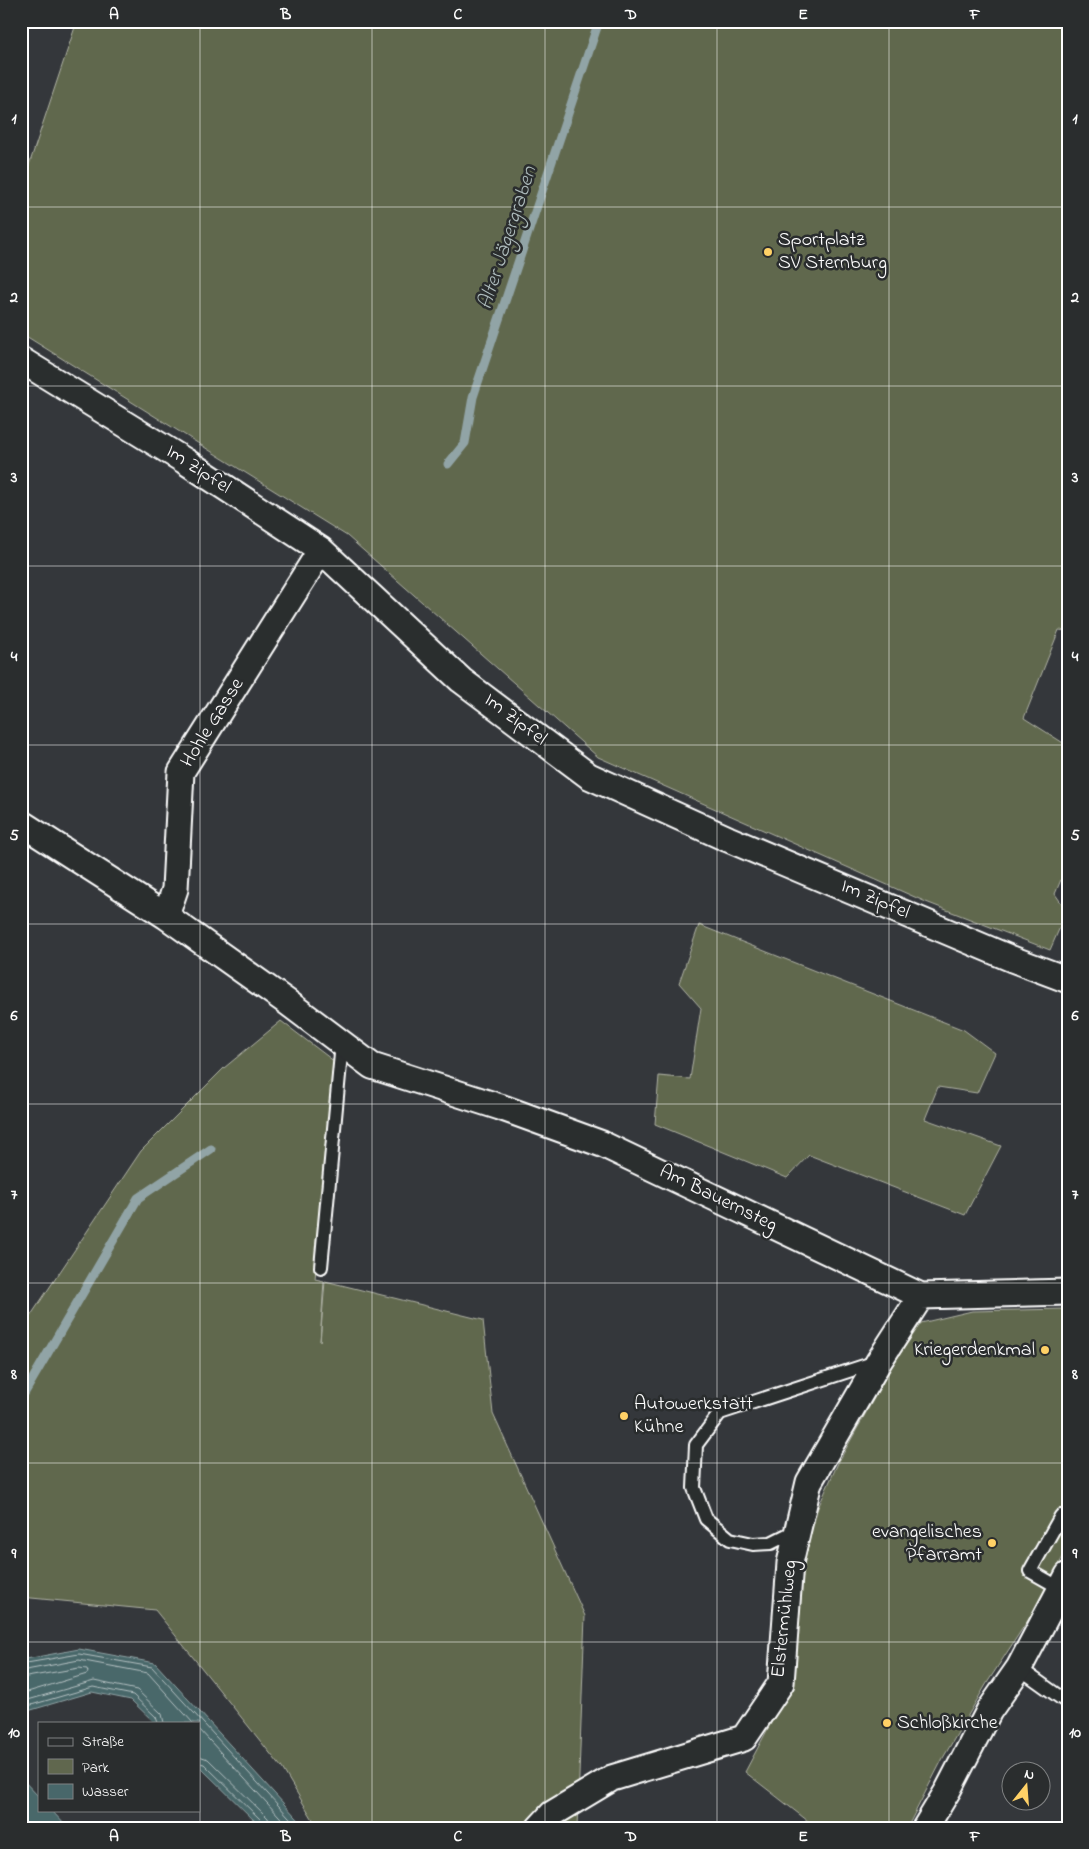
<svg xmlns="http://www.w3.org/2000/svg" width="1089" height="1849" font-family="'Indie Flower',sans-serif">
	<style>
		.green { fill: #60674e; stroke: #b0b3a6 }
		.water { fill: #48676a; stroke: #91a4a6 }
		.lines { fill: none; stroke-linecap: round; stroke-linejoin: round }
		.shore { stroke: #b6c2c3; stroke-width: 1 }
		.stream { stroke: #91a4a6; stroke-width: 9 }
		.lane-casing { stroke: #fff; stroke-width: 16 }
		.street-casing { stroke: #fff; stroke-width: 29 }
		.lane { stroke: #2a2d2e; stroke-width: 12 }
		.street { stroke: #2a2d2e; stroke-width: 25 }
		.grid { fill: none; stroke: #fff; stroke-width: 1; stroke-opacity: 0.55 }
		.poi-dot { fill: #ffd166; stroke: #2a2d2e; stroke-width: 2 }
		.labels { text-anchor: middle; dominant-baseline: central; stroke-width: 5; stroke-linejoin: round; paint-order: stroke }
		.poi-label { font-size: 20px; fill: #fff; stroke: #2a2d2e; text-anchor: start }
		.street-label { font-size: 20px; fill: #fff; stroke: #2a2d2e }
		.water-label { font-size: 21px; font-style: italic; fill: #adbbbc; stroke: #2a2d2e }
		.neatline { fill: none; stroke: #fff; stroke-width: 2 }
		.grid-label { font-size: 16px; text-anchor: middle; font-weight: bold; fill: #fff }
	</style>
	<rect width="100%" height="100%" fill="#34373b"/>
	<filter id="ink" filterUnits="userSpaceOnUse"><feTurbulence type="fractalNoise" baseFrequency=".02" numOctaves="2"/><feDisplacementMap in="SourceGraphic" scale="10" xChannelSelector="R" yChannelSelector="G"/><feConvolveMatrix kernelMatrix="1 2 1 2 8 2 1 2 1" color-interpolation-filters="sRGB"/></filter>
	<g filter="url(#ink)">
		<path class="green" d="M 77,21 L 1068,21 L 1068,631 L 1059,630 L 1024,718 L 1068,746 L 1068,863 L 1055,894 L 1067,911 L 1050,950 L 926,902 L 598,757 L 347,536 L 21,333 L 21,189 Z
			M 699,925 L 964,1030 L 995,1053 L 977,1093 L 938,1087 L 925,1119 L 1001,1146 L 965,1215 L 809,1155 L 787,1178 L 655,1124 L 659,1076 L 690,1079 L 701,1008 L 679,983 Z
			M 281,1021 L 335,1062 L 315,1279 L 324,1281 L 320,1342 L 325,1281 L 483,1320 L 493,1414 L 585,1616 L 577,1828 L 318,1828 L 282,1768 L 155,1610 L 21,1597 L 21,1330 L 141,1151 L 224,1068 Z
			M 1064,1309 L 1068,1329 L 1068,1548 L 1030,1617 L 987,1683 L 943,1758 L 907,1828 L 817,1828 L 745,1772 L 790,1687 L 804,1539 L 838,1463 L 892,1366 L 921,1323 L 972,1311 Z"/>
		<path class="water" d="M 79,1649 L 155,1663 L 306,1828 L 262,1828 L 199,1766 L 199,1723 L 155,1723 L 131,1700 L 92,1692 L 21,1713 L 21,1660 Z
			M 21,1778 L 39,1797 L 39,1810 L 51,1810 L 68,1828 L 21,1828 Z"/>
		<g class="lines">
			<path class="shore" d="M 21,1664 L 79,1654 L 152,1667 L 299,1828
				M 21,1671 L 79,1660 L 148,1673 L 193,1723
				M 21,1678 L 79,1668 L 87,1669 L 88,1672 L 87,1674 L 21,1694
				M 21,1702 L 94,1681 L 137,1690 L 162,1714 L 164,1723
				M 21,1708 L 93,1687 L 133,1695 L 156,1717 L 158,1723
				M 199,1729 L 290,1828
				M 199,1756 L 208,1759 L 268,1818 L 271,1828
				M 199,1763 L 204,1764 L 263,1822 L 265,1828"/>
			<path class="stream" d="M 448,464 L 465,443 L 473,397 L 599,21
				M 21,1399 L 138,1198 L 211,1149"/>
			<g class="lane-casing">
				<path id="lane" d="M 321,1267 L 342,1043
					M 797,1530 L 771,1543 L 753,1544 L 730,1539 L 706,1519 L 694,1488 L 696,1445 L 720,1413 L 876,1362
					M 1060,1588 L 1030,1571 L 1061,1516
					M 1019,1668 L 1068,1703"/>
			</g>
			<g class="street-casing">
				<path id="street" d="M 21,360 L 185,461 L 321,550 L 461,680 L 589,776 L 728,839 L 1012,959 L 1068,980
					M 21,823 L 166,916 L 287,1002 L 372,1066 L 500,1107 L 602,1144 L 921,1296 L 1068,1292
					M 166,916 L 175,889 L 181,772 L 321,550
					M 539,1828 L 552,1814 L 612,1778 L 744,1738 L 781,1683 L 790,1563 L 809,1482 L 879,1361 L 921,1296
					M 925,1828 L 948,1790 L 989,1711 L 1019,1668 L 1068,1575"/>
			</g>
			<use href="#lane" class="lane"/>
			<use href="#street" class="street"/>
		</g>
	</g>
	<path class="grid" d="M 200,21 L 200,1828M 372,21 L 372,1828M 545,21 L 545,1828M 717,21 L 717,1828M 889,21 L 889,1828M 21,207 L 1068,207M 21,386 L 1068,386M 21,566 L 1068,566M 21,745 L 1068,745M 21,924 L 1068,924M 21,1104 L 1068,1104M 21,1283 L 1068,1283M 21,1463 L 1068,1463M 21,1642 L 1068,1642"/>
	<g class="poi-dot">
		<circle cx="768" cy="252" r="5"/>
		<circle cx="1045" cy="1350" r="5"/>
		<circle cx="624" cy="1416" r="5"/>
		<circle cx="992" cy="1543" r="5"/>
		<circle cx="887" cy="1723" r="5"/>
	</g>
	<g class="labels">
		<g class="poi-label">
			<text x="778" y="240">Sportplatz<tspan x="778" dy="23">SV Sternburg</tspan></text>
			<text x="1035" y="1350" text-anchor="end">Kriegerdenkmal</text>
			<text x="634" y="1404">Autowerkstatt<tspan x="634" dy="23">Kühne</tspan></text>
			<text x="982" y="1532" text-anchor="end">evangelisches<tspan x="982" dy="23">Pfarramt</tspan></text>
			<text x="897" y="1723">Schloßkirche</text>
		</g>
		<g class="street-label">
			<text transform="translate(198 470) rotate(33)">Im Zipfel</text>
			<text transform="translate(515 720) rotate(37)">Im Zipfel</text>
			<text transform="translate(213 723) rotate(-58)">Hohle Gasse</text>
			<text transform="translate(875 900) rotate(23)">Im Zipfel</text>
			<text transform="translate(718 1199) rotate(26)">Am Bauernsteg</text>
			<text transform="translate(785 1619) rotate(-84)">Elstermühlweg</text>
		</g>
		<g class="water-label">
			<text transform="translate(508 238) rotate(-72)">Alter Jägergraben</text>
		</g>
	</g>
	<rect width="1089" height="1849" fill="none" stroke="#2a2d2e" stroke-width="55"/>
	<rect x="38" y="1722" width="162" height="90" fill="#2a2d2e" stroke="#7f8182"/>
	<rect x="48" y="1738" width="25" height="8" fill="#2a2d2e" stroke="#7f8182"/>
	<text x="82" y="1746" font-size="15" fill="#ffffff">Straße</text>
	<rect x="48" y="1759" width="25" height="15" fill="#60674e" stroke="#7f8182"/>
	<text x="82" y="1772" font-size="15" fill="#ffffff">Park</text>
	<rect x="48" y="1784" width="25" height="15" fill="#48676a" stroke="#7f8182"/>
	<text x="82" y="1796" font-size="15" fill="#ffffff">Wasser</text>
	<g transform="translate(1026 1786) rotate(17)"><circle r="24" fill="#2a2d2e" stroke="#7f8182"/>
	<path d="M0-4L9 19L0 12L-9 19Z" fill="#ffd166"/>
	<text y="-8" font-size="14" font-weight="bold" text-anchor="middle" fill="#ffffff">N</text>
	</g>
	<rect x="28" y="28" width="1034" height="1794" class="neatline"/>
	<g class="grid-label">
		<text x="114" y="19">A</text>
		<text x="286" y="19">B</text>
		<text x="458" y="19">C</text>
		<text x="631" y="19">D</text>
		<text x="803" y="19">E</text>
		<text x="975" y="19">F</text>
		<text x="14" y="123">1</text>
		<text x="1075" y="123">1</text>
		<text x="14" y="302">2</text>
		<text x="1075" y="302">2</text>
		<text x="14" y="482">3</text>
		<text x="1075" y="482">3</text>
		<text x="14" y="661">4</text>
		<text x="1075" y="661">4</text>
		<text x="14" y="840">5</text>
		<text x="1075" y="840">5</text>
		<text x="14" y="1020">6</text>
		<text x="1075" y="1020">6</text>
		<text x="14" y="1199">7</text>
		<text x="1075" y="1199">7</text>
		<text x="14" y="1379">8</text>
		<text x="1075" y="1379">8</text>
		<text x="14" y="1558">9</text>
		<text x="1075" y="1558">9</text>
		<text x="14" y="1737">10</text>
		<text x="1075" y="1737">10</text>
		<text x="114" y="1841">A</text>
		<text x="286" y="1841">B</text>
		<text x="458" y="1841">C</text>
		<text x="631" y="1841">D</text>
		<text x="803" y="1841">E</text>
		<text x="975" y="1841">F</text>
	</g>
</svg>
